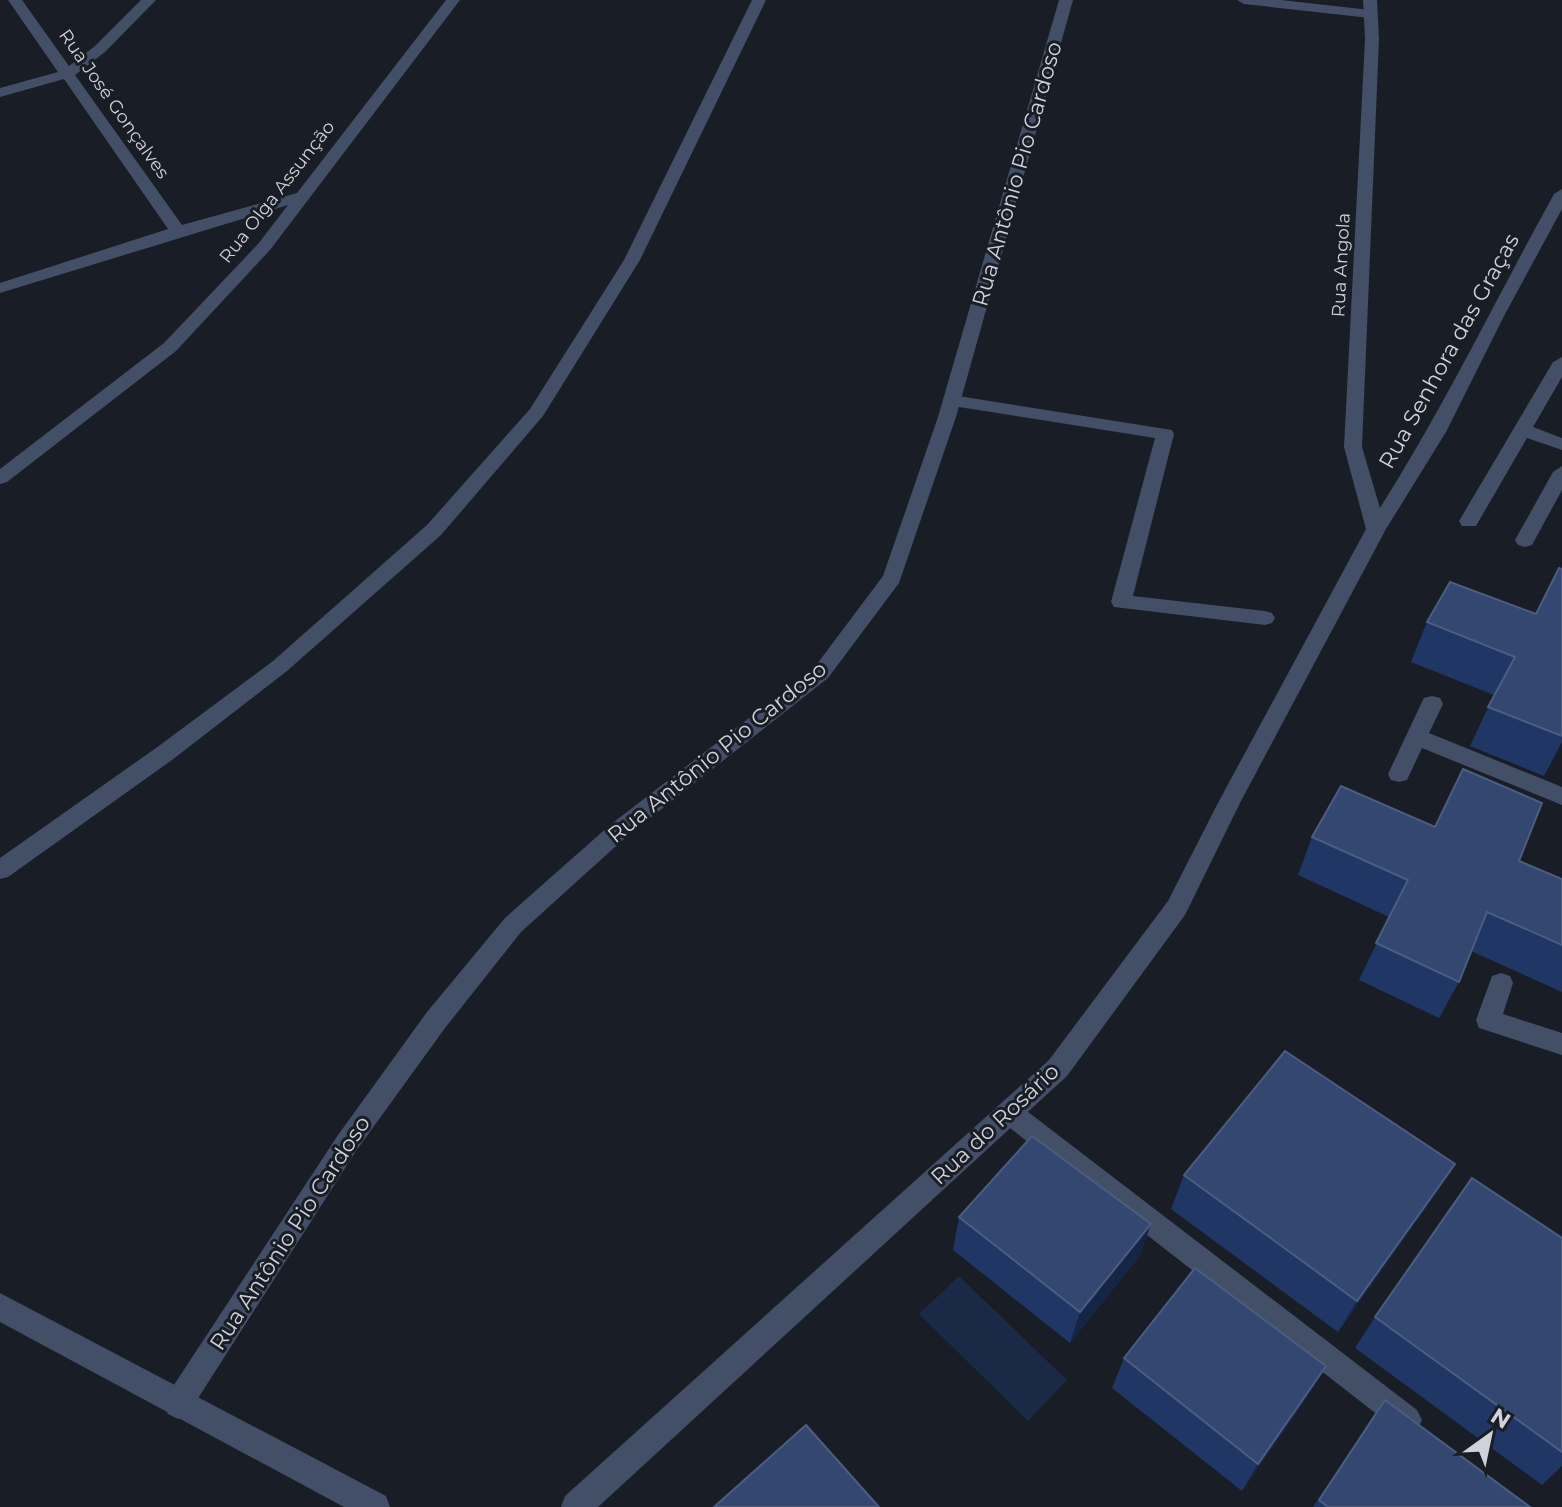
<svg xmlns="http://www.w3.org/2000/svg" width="1562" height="1507" font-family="Montserrat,sans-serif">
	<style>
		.green { fill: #1a2946 }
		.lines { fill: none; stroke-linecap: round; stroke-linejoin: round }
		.service { fill: #434f66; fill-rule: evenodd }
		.minor { fill: #434f66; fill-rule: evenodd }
		.tertiary { fill: #434f66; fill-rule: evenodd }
		.wall { fill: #203765 }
		.shaded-wall { fill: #152546 }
		.building { fill: #334771; stroke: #4b5d81; stroke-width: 2 }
		.labels { text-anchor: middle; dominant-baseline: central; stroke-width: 6; stroke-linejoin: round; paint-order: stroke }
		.far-street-label { font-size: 18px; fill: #cfd2d8; stroke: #191d25 }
		.street-label { font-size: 22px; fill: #cfd2d8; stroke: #191d25 }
	</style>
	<rect width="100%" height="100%" fill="#191d25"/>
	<path class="green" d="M 959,1276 L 1067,1380 L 1028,1421 L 919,1314 Z"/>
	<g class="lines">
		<path class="service" d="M 1562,357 L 1562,377 L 1533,427 L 1562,438 L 1562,450 L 1527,438 L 1476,526 L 1462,526 L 1459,521 L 1553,362 Z
			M 952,395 L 1172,430 L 1174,434 L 1133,596 L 1265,611 L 1272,613 L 1275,618 L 1272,623 L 1265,625 L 1114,607 L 1111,602 L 1155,438 L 946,405 L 943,401 L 946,397 Z
			M 1562,466 L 1562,490 L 1532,545 L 1525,547 L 1518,545 L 1515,540 L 1553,472 Z
			M 1432,696 L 1440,698 L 1443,704 L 1429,733 L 1562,787 L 1562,805 L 1422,748 L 1407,780 L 1399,782 L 1391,780 L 1388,774 L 1421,704 L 1424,698 Z
			M 1501,973 L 1510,976 L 1513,983 L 1503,1014 L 1562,1033 L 1562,1055 L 1479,1028 L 1476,1020 L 1492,976 Z
			M 1010,1101 L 1019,1105 L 1417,1410 L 1422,1420 L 1417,1430 L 1407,1435 L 1397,1430 L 1001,1121 L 997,1113 L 1001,1105 Z"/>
		<path class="minor" d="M 8,0 L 22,0 L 69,66 L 95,46 L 141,0 L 156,0 L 105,52 L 75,75 L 182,225 L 297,193 L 446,0 L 460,0 L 270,250 L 176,351 L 7,482 L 0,484 L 0,469 L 164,343 L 258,244 L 288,205 L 0,293 L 0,283 L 168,229 L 64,79 L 0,97 L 0,88 L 58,72 Z
			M 752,0 L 766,0 L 640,260 L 543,416 L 441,535 L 287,671 L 172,760 L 8,877 L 0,879 L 0,858 L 156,748 L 273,661 L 427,525 L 530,409 L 624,260 Z
			M 1059,0 L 1073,0 L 956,417 L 899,583 L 828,678 L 626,837 L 521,932 L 445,1028 L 356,1151 L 188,1414 L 178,1419 L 168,1414 L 163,1404 L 168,1394 L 338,1135 L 427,1012 L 505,918 L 610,825 L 814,668 L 883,576 L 938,417 Z
			M 1237,0 L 1281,0 L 1370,10 L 1377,14 L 1370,18 L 1244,4 Z"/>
		<path class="tertiary" d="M 1363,0 L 1377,0 L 1379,39 L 1362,447 L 1380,508 C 1444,407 1496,299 1554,194 L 1562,189 L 1562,209 L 1504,316 L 1446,432 L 1386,529 L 1241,801 L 1185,915 L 1067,1076 L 598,1507 L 561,1507 L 565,1496 L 1049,1060 L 1168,901 L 1219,801 L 1366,529 L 1344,447 L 1365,39 Z
			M 0,1293 L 386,1496 L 390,1507 L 344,1507 L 0,1322 Z"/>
	</g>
	<path class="wall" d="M 1562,569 L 1562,742 L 1544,776 L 1470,746 L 1494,695 L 1411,662 L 1427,622 L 1536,614 Z
		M 1435,827 L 1562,879 L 1562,992 L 1471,951 L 1459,982 L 1439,1018 L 1359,980 L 1389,917 L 1298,875 L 1312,837 Z
		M 1184,1175 L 1433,1198 L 1338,1332 L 1171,1209 Z
		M 959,1217 L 1151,1224 L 1139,1257 L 1070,1343 L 953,1250 Z
		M 1562,1238 L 1562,1466 L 1542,1485 L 1355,1348 L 1375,1317 Z
		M 1124,1358 L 1326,1366 L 1308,1396 L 1242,1491 L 1112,1388 Z
		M 1385,1400 L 1530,1507 L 1313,1507 Z"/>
	<path class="shaded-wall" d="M 1455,1164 L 1433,1198 L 1338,1332 L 1357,1301 Z
		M 1151,1224 L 1139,1257 L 1070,1343 L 1080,1312 Z
		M 1326,1366 L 1308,1396 L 1242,1491 L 1258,1464 Z"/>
	<path class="building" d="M 1559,568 L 1562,569 L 1562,736 L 1488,707 L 1515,657 L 1427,622 L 1450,582 L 1536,614 Z
		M 1463,769 L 1542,803 L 1519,861 L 1562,879 L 1562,945 L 1487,912 L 1459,982 L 1376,943 L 1408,880 L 1312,837 L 1341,786 L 1435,827 Z
		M 1285,1051 L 1455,1164 L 1357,1301 L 1184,1175 Z
		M 1032,1136 L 1151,1224 L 1080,1312 L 959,1217 Z
		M 1472,1178 L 1562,1238 L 1562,1452 L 1375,1317 Z
		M 1195,1268 L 1326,1366 L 1258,1464 L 1124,1358 Z
		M 1385,1400 L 1530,1507 L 1328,1507 L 1319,1500 Z
		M 806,1425 L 879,1507 L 714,1507 Z"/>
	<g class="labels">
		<g class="far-street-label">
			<text transform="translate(114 104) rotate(55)">Rua José Gonçalves</text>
			<text transform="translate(277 192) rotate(-52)">Rua Olga Assunção</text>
			<text transform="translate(1341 265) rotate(-87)">Rua Angola</text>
		</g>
		<g class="street-label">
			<text transform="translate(1017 174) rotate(-74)">Rua Antônio Pio Cardoso</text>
			<text transform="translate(1449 351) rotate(-61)">Rua Senhora das Graças</text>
			<text transform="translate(717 752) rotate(-39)">Rua Antônio Pio Cardoso</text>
			<text transform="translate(995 1124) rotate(-43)">Rua do Rosário</text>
			<text transform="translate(290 1233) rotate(-57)">Rua Antônio Pio Cardoso</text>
		</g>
	</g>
	<g transform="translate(1490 1435) rotate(33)" stroke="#191d25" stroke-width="6" paint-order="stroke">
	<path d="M0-6L14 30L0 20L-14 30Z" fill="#cfd2d8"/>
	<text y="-12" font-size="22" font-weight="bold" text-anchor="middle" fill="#cfd2d8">N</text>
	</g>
</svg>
